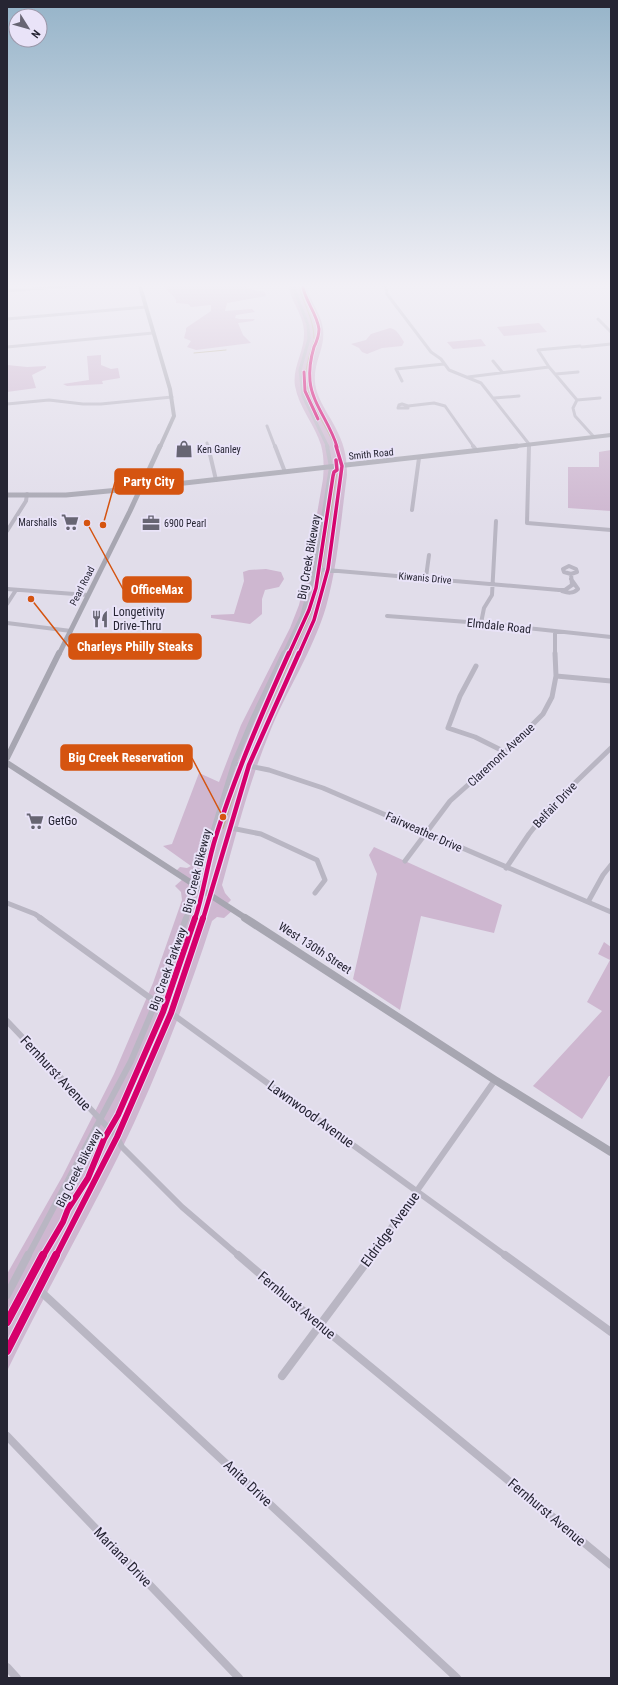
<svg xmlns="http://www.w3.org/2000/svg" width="618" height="1685" font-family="'Roboto Condensed',sans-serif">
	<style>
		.green { fill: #ceb7d0 }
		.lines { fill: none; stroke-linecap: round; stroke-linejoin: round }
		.stream-far1 { stroke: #bcb39a; stroke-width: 1 }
		.stream { stroke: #bcb39a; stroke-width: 1.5 }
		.minor-far4 { stroke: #b9b6c3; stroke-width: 3 }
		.minor-far3 { stroke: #b9b6c3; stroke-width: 4 }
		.minor-far2 { stroke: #b9b6c3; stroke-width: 5 }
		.minor-far1 { stroke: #b9b6c3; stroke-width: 6 }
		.minor { stroke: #b9b6c3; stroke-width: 8 }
		.major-far3 { stroke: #a7a6b1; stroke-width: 4 }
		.major-far2 { stroke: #a7a6b1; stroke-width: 5 }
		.major-far1 { stroke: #a7a6b1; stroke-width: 6 }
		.major { stroke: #a7a6b1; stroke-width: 8 }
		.cycleway-far4-casing { stroke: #e9e3f8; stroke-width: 4.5 }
		.cycleway-far3-casing { stroke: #e9e3f8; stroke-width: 5.5 }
		.cycleway-far2-casing { stroke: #e9e3f8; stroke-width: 7 }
		.cycleway-far1-casing { stroke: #e9e3f8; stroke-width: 8 }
		.cycleway-casing { stroke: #e9e3f8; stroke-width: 10 }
		.cycleway-far4 { stroke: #d6006c; stroke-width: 3 }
		.cycleway-far3 { stroke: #d6006c; stroke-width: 3.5 }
		.cycleway-far2 { stroke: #d6006c; stroke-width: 4.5 }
		.cycleway-far1 { stroke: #d6006c; stroke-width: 6 }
		.cycleway { stroke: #d6006c; stroke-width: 8 }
		.labels { text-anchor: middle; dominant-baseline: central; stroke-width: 4; stroke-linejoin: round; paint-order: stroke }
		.far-poi-label { font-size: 10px; fill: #262533; stroke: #e9e3f8; text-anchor: start }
		.far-street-label { font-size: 10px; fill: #262533; stroke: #e9e3f8 }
		.street-label { font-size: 12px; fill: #262533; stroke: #e9e3f8 }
		.poi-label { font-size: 12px; fill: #262533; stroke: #e9e3f8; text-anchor: start }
		.near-street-label { font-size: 14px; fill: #262533; stroke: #e9e3f8 }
		.leader { fill: none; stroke: #d55410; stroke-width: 1.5 }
		.callout-dot { fill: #d55410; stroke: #e9e3f8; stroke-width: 1.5 }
		.callout { fill: #d55410; stroke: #d55410; stroke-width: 1.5 }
		.callout-label { font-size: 13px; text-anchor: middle; font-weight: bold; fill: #fff }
	</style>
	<rect width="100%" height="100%" fill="#e1ddea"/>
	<path class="green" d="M 171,283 L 252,283 L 247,287 L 249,289 L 265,292 L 266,296 L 227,303 L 225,311 L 252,309 L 255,312 L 236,315 L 235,318 L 239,319 L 255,319 L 253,321 L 238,323 L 243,335 L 251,343 L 196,350 L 187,347 L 191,341 L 184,338 L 186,331 L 186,328 L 211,311 L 211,305 L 191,307 L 188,304 L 176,303 L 176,300 C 173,294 167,292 165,287 L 163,285 Z
		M 288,283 L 306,283 C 308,300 321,312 323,329 C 326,351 309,366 317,392 C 322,407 332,419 338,433 C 345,447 347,460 347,475 C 341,518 338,564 326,607 C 313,651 286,691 269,734 C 249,783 236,834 222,885 L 225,893 L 231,900 L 226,905 L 233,910 L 224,918 L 217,917 L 212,921 C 186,1002 155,1081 118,1157 C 82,1229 42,1299 7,1371 L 7,1274 L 62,1177 L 114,1074 L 153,983 L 182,900 L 181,892 L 175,886 L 184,878 L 175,872 L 180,867 L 187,868 L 191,866 L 163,846 L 172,844 L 199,773 L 219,782 L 241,725 L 290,628 L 299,605 L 307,572 L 323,479 C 324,467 324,456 321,445 C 315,425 299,408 295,386 C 292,367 305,351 304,332 C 304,315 290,301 288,283 Z
		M 539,323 L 547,332 L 504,336 L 497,327 Z
		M 390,328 C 397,329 400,336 404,342 L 402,346 L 382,348 L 367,354 L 362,352 L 359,348 L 351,344 L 366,340 L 371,334 Z
		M 481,339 L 486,346 L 453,349 L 447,342 Z
		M 101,355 L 101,365 L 111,369 L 118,368 L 120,378 L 102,381 L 103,384 L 67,386 L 63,384 L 89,380 L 87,356 Z
		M 7,365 L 27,367 L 46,366 L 46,368 L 32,375 L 36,388 L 7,392 Z
		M 611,450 L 611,511 L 568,508 L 568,467 L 599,467 L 599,452 Z
		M 266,569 L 281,572 L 284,579 L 279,587 L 265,590 L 262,599 L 262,614 L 250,624 L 211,618 L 211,615 L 234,614 L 244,581 L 243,572 L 249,570 Z
		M 374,847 L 502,905 L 494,933 L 421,916 L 400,1010 L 353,979 L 377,874 L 369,855 Z
		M 604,942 L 611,947 L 611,1076 L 609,1076 L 582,1119 L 533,1086 L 602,1011 L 587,1002 L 610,960 L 598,954 Z"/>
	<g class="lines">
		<path class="stream-far1" d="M 298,283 C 302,302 314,318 314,338
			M 314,341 C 311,351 307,361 306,371 C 304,397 322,418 332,440
			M 194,353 L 226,350
			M 322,567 L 337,472
			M 292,654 L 311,613 L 322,571"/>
		<path class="stream" d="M 244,761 L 293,653
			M 223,828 L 242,768"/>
		<path class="minor-far4" d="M 294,283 L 294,289 L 308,325 L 309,339 L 300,370 L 303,396 L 328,447
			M 302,283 C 304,300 317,313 319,329 C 319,336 317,341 314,347 C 311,357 309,370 310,381 C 312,404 331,424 337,447
			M 385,283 L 387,294 L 431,352 L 441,359 L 449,370 L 481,383 L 529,444 L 529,447
			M 7,291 L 105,283
			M 7,319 L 146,307
			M 598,319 L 611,332
			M 580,346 L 538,350 L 549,367 L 577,400 L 573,408 L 575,416 L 594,437
			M 7,347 L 153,333
			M 582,347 L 611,344
			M 493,361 L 502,372
			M 556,374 L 578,372
			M 468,377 L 549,367
			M 402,381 L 396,369 L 444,364
			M 494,398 L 519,396
			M 577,400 L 600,398
			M 7,404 L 49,400 L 83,404 L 101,404 L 172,397
			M 402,404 L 408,406 L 408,408 L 398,408 L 399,405 Z
			M 408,406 L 434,403 L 445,406 L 474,447
			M 267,426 L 275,447
			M 207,443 L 208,447"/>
		<path class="minor-far3" d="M 208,446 L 216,480
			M 275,446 L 285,472
			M 473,446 L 477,451
			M 529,446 L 527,523 L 611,530
			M 412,510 L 419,458
			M 7,531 L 26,501 L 27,494
			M 569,566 L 576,569 L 577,572 L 571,574 L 564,572 L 563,569 Z
			M 315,569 L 559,590 L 565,590 L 572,585 L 571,574
			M 426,577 L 429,555
			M 7,589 L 88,595
			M 562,591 C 568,593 573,594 578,589 L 571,579
			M 7,604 L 16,590
			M 387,616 L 481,623 L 611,637
			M 7,623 L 71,631
			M 481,623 L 484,608 L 492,595 L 496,521
			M 555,632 L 555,654
			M 284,654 L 302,616 L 315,569 L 331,467 L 327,446
			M 299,654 L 314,620 L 328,569 L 342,466 L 336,446"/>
		<path class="minor-far2" d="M 476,666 L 460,696 L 448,728 L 475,737 L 505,752
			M 556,676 L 611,681
			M 234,763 L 269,770 L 323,788 L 611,912
			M 231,828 L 261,834 L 317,860 L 325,880 L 315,893
			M 405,861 L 450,801 L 505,752 L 543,714 L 552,697 L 556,676 L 555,653
			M 506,868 L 529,834 L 551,806 L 611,748
			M 588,902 L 603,875 L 611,865
			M 7,903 L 35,914 L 42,919
			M 186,919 L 234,763 L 253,718 L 284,653
			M 203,919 L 249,765 L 299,653"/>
		<path class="minor-far1" d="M 40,918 L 506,1256
			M 7,1021 L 117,1137 L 122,1147 L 182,1207 L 239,1256
			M 28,1256 L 131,1061 L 156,1002 L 186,918
			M 56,1256 L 117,1137 L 171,1013 L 203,918
			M 371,1256 L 495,1080"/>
		<path class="minor" d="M 238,1255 L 321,1326 L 611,1565
			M 505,1255 L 611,1332
			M 38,1289 L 457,1678
			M 7,1295 L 28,1255
			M 7,1351 L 56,1255
			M 282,1376 L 372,1255
			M 7,1436 L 239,1678
			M 7,1667 L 17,1678"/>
		<path class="major-far3" d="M 139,283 L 170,389 L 174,416 L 160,447
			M 508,447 L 611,435"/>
		<path class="major-far2" d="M 7,495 L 66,495 L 140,488 L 517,446
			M 59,654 L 130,511 L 160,446"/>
		<path class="major-far1" d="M 7,758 L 59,653
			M 7,763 L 247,919"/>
		<path class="major" d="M 245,918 L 495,1080 L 611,1152"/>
		<g class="cycleway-far4-casing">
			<path id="cycleway-far4" d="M 302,283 C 304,300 317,313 319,329 C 319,336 317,341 314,347 C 311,357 309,370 310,381 C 312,404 331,424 337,447
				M 304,372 L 305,391 L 318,419"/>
		</g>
		<g class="cycleway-far3-casing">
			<path id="cycleway-far3" d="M 289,654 L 309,610 L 316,588 L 333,476 L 334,472 L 337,470 L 336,460
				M 299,654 L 314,620 L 328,569 L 342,466 L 336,446"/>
		</g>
		<g class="cycleway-far2-casing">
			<path id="cycleway-far2" d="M 195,919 C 204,892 207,864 216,836 C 236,773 262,713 289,653
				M 203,919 L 249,765 L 299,653"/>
		</g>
		<g class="cycleway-far1-casing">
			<path id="cycleway-far1" d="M 43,1256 L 63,1222 L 68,1209 L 88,1178 L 104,1139 L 118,1115 L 163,1012 L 195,918
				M 56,1256 L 117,1137 L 171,1013 L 203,918"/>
		</g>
		<g class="cycleway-casing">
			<path id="cycleway" d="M 7,1322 L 43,1255
				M 7,1351 L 56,1255"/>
		</g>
		<use href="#cycleway-far4" class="cycleway-far4"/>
		<use href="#cycleway-far3" class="cycleway-far3"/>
		<use href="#cycleway-far2" class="cycleway-far2"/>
		<use href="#cycleway-far1" class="cycleway-far1"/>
		<use href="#cycleway" class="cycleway"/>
	</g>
	<linearGradient id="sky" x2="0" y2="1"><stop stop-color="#96b4c9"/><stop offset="0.55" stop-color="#f2f0f6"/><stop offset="1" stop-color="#f2f0f6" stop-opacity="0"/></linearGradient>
	<rect width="618" height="519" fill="url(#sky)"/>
	<defs>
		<g id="shop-bare" transform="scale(1.38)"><path d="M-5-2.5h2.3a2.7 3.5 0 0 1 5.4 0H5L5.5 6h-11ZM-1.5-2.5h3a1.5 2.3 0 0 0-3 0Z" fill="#676573" stroke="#e9e3f8" stroke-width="2.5" paint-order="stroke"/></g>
		<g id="supermarket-bare" transform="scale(1.38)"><path d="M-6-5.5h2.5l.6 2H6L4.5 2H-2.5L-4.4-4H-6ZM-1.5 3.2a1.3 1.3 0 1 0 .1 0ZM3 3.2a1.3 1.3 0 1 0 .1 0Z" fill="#676573" stroke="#e9e3f8" stroke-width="2.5" paint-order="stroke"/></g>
		<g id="office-bare" transform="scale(1.38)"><path d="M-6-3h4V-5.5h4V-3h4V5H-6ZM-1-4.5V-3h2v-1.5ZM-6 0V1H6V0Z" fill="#676573" stroke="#e9e3f8" stroke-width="2.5" paint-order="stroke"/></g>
		<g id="restaurant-bare" transform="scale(1.38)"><path d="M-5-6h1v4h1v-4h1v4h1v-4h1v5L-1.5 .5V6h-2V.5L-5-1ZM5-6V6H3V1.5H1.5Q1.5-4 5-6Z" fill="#676573" stroke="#e9e3f8" stroke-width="2.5" paint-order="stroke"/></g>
	</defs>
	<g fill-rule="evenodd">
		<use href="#shop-bare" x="184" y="449"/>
		<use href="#supermarket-bare" x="70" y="522"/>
		<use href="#office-bare" x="151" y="523"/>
		<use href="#restaurant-bare" x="100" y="619"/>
		<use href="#supermarket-bare" x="35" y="821"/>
	</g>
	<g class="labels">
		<g class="far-poi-label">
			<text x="197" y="449">Ken Ganley</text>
			<text x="57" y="522" text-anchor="end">Marshalls</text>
			<text x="164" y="523">6900 Pearl</text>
		</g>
		<g class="far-street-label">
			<text transform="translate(371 454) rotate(-6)">Smith Road</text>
			<text transform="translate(425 578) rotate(5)">Kiwanis Drive</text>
			<text transform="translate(82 586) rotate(-63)">Pearl Road</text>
		</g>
		<g class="street-label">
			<text transform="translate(309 557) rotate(-80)">Big Creek Bikeway</text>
			<text transform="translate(499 626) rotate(6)">Elmdale Road</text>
			<text transform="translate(501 755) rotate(-43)">Claremont Avenue</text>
			<text transform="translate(555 805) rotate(-47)">Belfair Drive</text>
			<text transform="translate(424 832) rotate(24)">Fairweather Drive</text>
			<text transform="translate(197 871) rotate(-76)">Big Creek Bikeway</text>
			<text transform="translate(315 948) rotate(33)">West 130th Street</text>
			<text transform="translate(168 969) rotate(-70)">Big Creek Parkway</text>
			<text transform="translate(79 1168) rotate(-63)">Big Creek Bikeway</text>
		</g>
		<g class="poi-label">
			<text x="113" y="612">Longetivity<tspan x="113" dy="14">Drive-Thru</tspan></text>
			<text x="48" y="821">GetGo</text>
		</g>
		<g class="near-street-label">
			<text transform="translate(56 1073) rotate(47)">Fernhurst Avenue</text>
			<text transform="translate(311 1114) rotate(36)">Lawnwood Avenue</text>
			<text transform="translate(390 1229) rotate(-54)">Eldridge Avenue</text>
			<text transform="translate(297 1305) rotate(40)">Fernhurst Avenue</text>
			<text transform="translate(248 1483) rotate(43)">Anita Drive</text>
			<text transform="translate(547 1512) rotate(40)">Fernhurst Avenue</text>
			<text transform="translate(123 1557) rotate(46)">Mariana Drive</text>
		</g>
	</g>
	<path class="leader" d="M103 525L115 482M87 523L123 589M31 599L69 647M223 817L192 758"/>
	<g class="callout-dot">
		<circle cx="103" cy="525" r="4"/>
		<circle cx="87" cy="523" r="4"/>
		<circle cx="31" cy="599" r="4"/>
		<circle cx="223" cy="817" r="4"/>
	</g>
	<g class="callout">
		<rect x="115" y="469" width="68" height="25" rx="4"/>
		<rect x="123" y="577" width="68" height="25" rx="4"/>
		<rect x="69" y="634" width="132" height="25" rx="4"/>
		<rect x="61" y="745" width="131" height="25" rx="4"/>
	</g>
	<g class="callout-label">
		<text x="149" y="486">Party City</text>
		<text x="157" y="594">OfficeMax</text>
		<text x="135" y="651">Charleys Philly Steaks</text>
		<text x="126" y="762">Big Creek Reservation</text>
	</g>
	<rect width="618" height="1685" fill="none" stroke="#262533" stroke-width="16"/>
	<g transform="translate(28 28) rotate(127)"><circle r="19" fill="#e9e3f8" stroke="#9b97a9"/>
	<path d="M0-3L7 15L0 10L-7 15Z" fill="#676573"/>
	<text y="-6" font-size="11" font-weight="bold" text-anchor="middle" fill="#262533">N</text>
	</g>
</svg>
